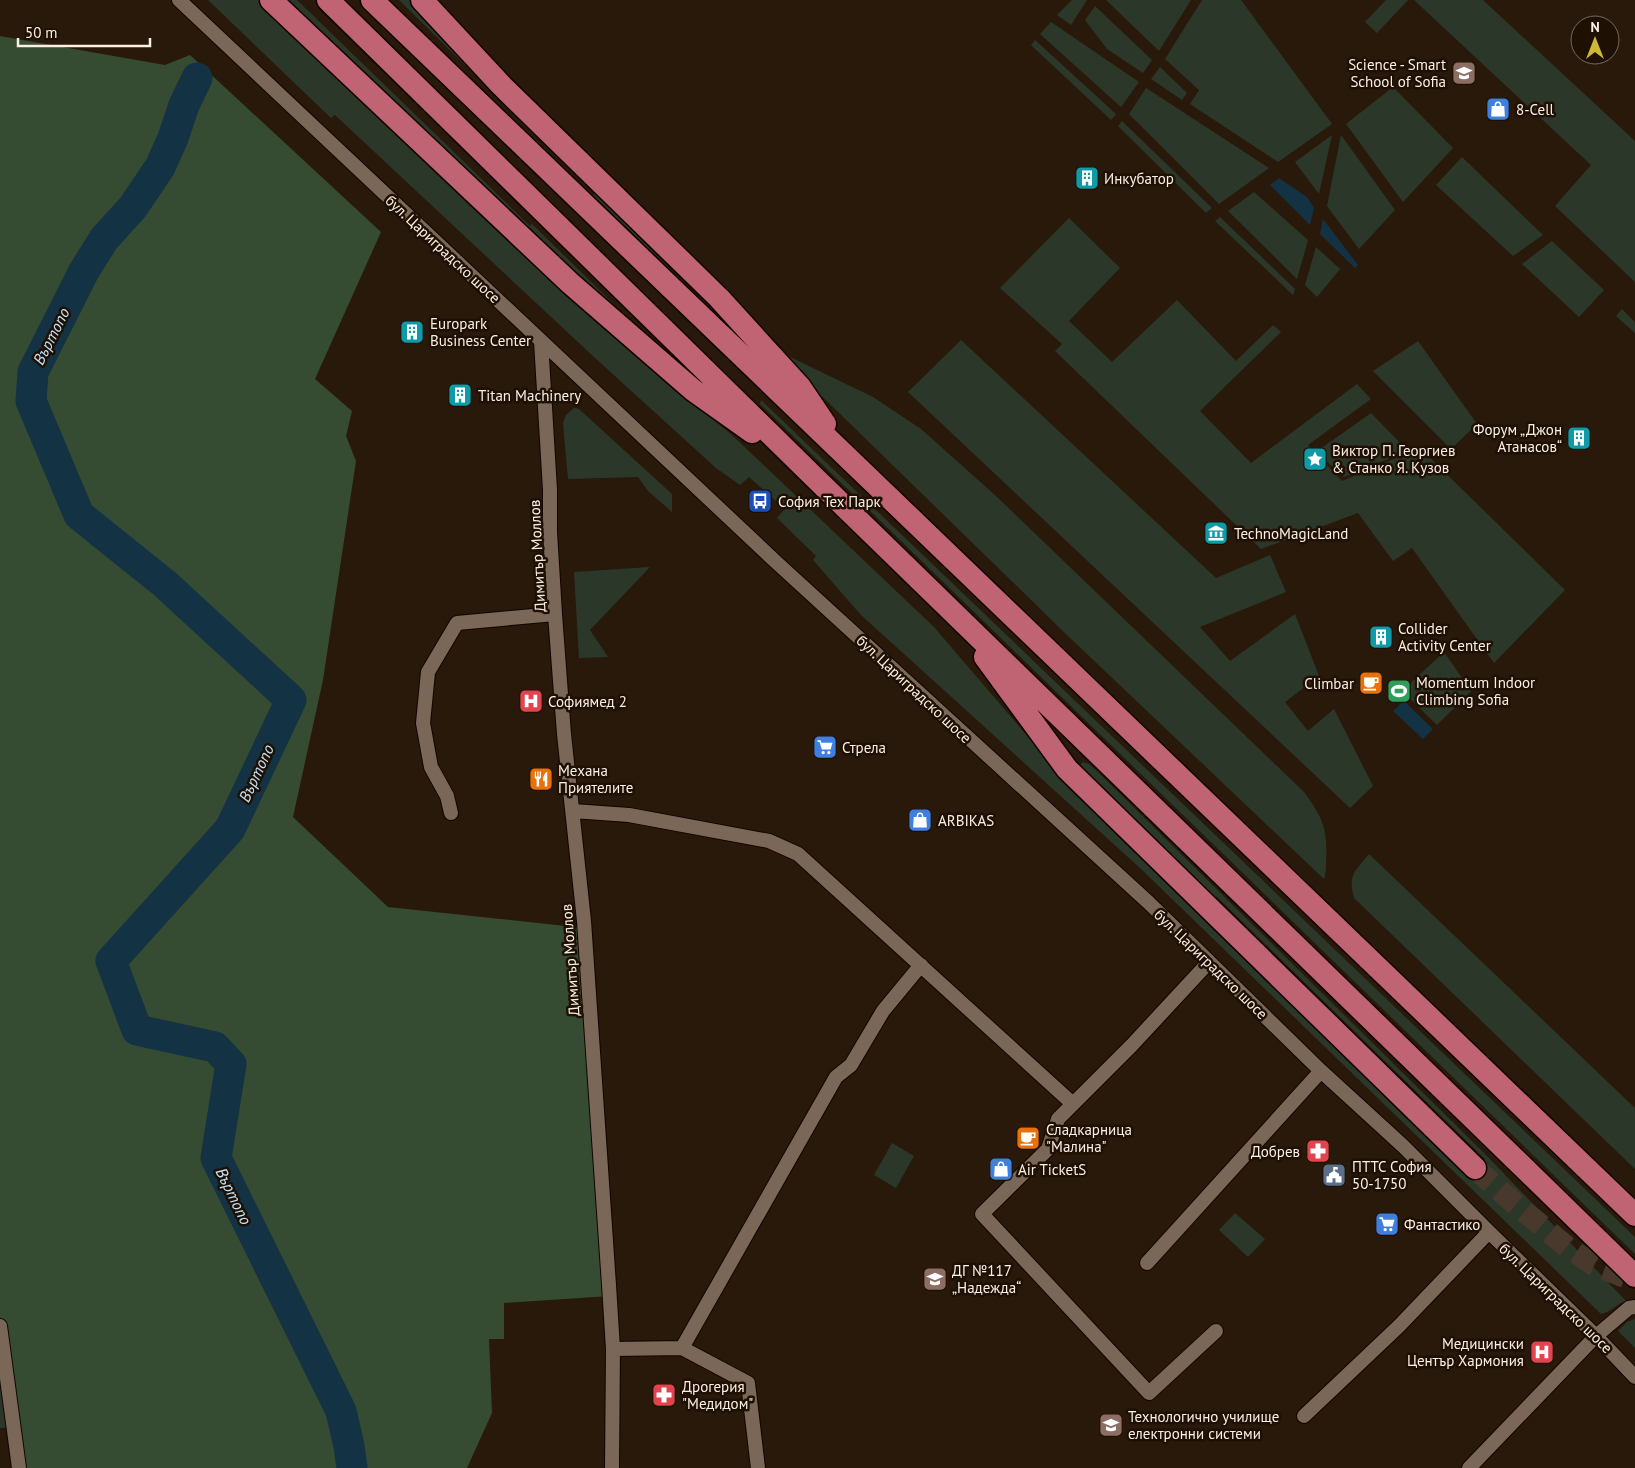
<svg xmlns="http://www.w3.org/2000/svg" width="1635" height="1468" font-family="'PT Sans',sans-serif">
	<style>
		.green { fill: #2b3829 }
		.forest { fill: #354b32 }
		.water { fill: #133244 }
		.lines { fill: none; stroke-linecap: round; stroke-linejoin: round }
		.river { stroke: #133244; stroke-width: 31 }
		.trunk-tunnel { stroke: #48392c; stroke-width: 22; stroke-dasharray: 22 11; stroke-linecap: butt }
		.minor-casing { stroke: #110400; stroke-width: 16 }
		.trunk-casing { stroke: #110400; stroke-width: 25 }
		.minor { stroke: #7b6757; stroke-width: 14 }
		.trunk { stroke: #c06474; stroke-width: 22 }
		.labels { text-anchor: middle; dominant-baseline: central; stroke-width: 5; stroke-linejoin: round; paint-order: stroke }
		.poi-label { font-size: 15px; fill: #fbefe6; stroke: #1f1004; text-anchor: start }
		.street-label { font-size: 15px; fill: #fbefe6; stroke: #1f1004 }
		.water-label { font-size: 16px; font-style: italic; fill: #c2e4fb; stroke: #1f1004 }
	</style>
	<rect width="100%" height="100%" fill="#29190b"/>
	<path class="green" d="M 208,0 L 259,0 L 661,375 L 733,436 L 934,627 L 1066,781 L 1469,1176 L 1485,1159 L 1216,896 L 1214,898 L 1084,770 L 1081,766 L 1082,762 L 1089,764 L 1098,772 L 1488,1157 L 1626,1301 C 1616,1304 1611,1312 1601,1314 L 1140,868 L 861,615 L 813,560 L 816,556 L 777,518 L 785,509 L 749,477 L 740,485 L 716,468 L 594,357 L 335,115 L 331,118 Z
		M 286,0 L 297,0 L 530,226 L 532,224 L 633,323 L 585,284 Z
		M 399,0 L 409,0 L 671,270 L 593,195 L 595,193 Z
		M 1072,0 L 1087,0 L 1071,25 L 1057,15 Z
		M 1106,0 L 1191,0 L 1159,51 Z
		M 1202,0 L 1241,0 L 1332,124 L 1278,162 L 1190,104 L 1199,90 L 1165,59 Z
		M 1386,0 L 1408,0 L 1377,33 L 1365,22 Z
		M 1414,0 L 1483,0 L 1635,141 L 1635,282 L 1555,206 L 1591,165 Z
		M 1095,6 L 1152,60 L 1143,73 L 1107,49 L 1085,20 Z
		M 1051,22 L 1139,82 L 1121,107 L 1040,34 Z
		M 1035,40 L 1116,114 L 1111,120 L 1031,45 Z
		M 1160,67 L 1187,93 L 1182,100 L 1151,79 Z
		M 1393,87 L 1453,148 L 1403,202 L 1346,124 Z
		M 1146,88 L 1269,168 L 1219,204 L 1129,114 Z
		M 1122,121 L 1212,208 L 1206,213 L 1118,126 Z
		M 1332,135 L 1319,194 L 1295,162 Z
		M 1341,135 L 1395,210 L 1359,249 L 1327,206 Z
		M 1462,157 L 1543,235 L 1513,256 L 1436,185 Z
		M 1254,192 L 1308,240 L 1297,279 L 1228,211 Z
		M 1220,217 L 1295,289 L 1293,295 L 1215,221 Z
		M 1069,218 L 1120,268 L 1069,321 L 1112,362 L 1177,300 L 1236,361 L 1273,325 L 1281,332 L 1200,411 L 1251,463 L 1357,384 L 1371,399 L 1308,445 L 1342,481 L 1420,448 L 1565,590 L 1494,663 L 1412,548 L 1393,561 L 1358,513 L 1261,549 L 1055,351 L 1062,344 L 1000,288 Z
		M 1552,241 L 1604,290 L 1579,317 L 1522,264 Z
		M 1316,247 L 1340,269 L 1317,297 L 1305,285 Z
		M 1622,309 L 1635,322 L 1635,333 L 1616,316 Z
		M 961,340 L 1216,578 L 1270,555 L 1286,592 L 1200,627 L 1230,661 L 1295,614 L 1319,676 L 1285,702 L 1308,731 L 1334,709 L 1373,786 L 1350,808 L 908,392 Z
		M 1418,341 L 1477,424 L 1451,449 L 1373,371 Z
		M 786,355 L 873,397 L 921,429 L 996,496 L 1304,792 C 1322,817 1328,828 1326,860 C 1326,867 1326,873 1324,879 L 1068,636 L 793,368 Z
		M 761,400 L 1635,1237 L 1635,1254 L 760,404 Z
		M 574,408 L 579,409 L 672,494 L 672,512 L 648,491 L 638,477 L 568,479 L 563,423 L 566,415 Z
		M 1371,413 L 1408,451 L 1344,477 L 1316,452 Z
		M 650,567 L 590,630 L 608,657 L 579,658 L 574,572 Z
		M 1444,652 L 1471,691 L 1437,725 L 1402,691 Z
		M 1369,854 L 1635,1108 L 1635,1169 L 1354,898 C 1348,874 1354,873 1369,854 Z
		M 892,1143 L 914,1156 L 896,1188 L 874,1175 Z
		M 1235,1213 L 1265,1239 L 1248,1257 L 1219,1230 Z
		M 1635,1319 L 1635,1348 L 1618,1331 L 1627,1322 Z
		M 0,1326 L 13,1427 L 0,1428 Z"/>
	<path class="forest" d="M 0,36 L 165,65 L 190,55 L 381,232 L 315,379 L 352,411 L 346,436 L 356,461 L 323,680 L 293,817 L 388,907 L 584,928 L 610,1296 L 504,1303 L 504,1339 L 489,1339 L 492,1413 L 467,1468 L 19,1468 L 0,1326 Z"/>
	<path class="water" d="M 1279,178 L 1307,197 L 1314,208 L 1310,225 L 1270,185 Z
		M 1323,219 L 1358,265 L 1355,268 L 1320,234 Z
		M 1404,701 L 1433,729 L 1423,739 L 1393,711 Z"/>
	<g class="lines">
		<path class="river" d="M 197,78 L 184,105 L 173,138 L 160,167 L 133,207 L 104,239 L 84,271 L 33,372 L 31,401 L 79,515 L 165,584 L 291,700 L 230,829 L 111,961 L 137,1030 L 215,1047 L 231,1064 L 216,1158 L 341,1411 L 349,1446 L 352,1468"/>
		<path class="trunk-tunnel" d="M 1475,1168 L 1507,1197 L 1567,1247 L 1594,1265 L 1635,1281"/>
		<g class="minor-casing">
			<path id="minor" d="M 179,0 L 776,562 L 1148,902 L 1321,1071 L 1403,1146 L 1489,1232 L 1596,1336 L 1635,1377
				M 541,341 L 550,490 L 550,532 L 555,614 L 564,734 L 584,921 L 609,1285 L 613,1349 L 612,1468
				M 573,811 L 629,815 L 769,841 L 798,854 L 1073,1104
				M 451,813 L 447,796 L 431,767 L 423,723 L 428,672 L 457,623 L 555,614
				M 1209,962 L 1132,1045 L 1058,1119 L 1048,1149 L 982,1214 L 1149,1393 L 1216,1331
				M 1147,1263 L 1321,1071
				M 0,1326 L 19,1468
				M 682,1348 L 836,1077 L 851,1065 L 883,1011 L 921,965
				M 613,1349 L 682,1348 L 748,1383 L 758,1468
				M 1304,1416 L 1399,1326 L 1489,1232
				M 1469,1468 L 1596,1336 L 1629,1308 L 1635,1307"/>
		</g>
		<g class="trunk-casing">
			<path id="trunk" d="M 271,0 L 570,283 L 693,390 L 752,432
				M 328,0 L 812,475 L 1635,1276
				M 372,0 L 1635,1215
				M 422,0 L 502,86 L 719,298 L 800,387 L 825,424
				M 985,657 L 1067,769 L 1475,1168"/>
		</g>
		<use href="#minor" class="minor"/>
		<use href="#trunk" class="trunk"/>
	</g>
	<defs>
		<g id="school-square" transform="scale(1.25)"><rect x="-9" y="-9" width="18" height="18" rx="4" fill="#8d6e63" stroke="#1f1004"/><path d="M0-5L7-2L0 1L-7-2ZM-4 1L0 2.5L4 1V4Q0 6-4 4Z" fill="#fff"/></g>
		<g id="shop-square" transform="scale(1.25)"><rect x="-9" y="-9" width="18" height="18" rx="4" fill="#3f7fe0" stroke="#1f1004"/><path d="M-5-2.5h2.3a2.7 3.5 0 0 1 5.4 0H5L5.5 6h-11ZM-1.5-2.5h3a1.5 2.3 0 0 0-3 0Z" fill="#fff"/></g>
		<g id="building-square" transform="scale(1.25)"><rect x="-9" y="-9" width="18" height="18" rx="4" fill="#0f9aa8" stroke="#1f1004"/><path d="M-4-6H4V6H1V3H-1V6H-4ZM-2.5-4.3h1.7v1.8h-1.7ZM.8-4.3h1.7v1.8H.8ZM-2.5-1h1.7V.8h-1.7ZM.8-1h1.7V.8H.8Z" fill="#fff"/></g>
		<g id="sight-square" transform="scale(1.25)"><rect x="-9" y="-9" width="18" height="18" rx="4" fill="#0f9aa8" stroke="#1f1004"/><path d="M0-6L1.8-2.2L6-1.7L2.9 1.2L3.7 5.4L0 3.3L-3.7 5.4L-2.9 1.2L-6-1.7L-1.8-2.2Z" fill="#fff"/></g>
		<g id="bus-square" transform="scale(1.25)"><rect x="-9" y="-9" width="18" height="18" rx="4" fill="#1a4fb4" stroke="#1f1004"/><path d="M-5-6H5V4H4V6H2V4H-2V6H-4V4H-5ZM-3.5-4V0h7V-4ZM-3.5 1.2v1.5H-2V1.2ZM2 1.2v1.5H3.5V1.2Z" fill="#fff"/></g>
		<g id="museum-square" transform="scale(1.25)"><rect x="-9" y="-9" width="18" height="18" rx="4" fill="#0f9aa8" stroke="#1f1004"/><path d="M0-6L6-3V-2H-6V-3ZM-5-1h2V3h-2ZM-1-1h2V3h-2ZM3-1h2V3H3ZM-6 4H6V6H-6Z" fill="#fff"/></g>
		<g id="cafe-square" transform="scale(1.25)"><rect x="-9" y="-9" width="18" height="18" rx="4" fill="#e8710a" stroke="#1f1004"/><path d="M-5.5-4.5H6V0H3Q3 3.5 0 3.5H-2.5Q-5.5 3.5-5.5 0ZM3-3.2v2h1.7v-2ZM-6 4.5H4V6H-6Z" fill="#fff"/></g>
		<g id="stadium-square" transform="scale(1.25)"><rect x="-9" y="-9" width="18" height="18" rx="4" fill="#2e9e5b" stroke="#1f1004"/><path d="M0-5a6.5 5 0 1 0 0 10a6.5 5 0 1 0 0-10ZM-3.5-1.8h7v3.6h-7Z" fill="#fff"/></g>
		<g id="hospital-square" transform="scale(1.25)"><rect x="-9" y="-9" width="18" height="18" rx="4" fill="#e0444e" stroke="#1f1004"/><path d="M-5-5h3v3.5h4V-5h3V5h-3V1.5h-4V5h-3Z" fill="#fff"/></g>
		<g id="supermarket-square" transform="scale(1.25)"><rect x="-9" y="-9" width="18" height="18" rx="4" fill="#3f7fe0" stroke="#1f1004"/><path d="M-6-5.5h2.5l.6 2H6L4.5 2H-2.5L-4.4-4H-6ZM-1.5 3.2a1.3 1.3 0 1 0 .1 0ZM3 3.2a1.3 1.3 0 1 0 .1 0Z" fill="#fff"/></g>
		<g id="restaurant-square" transform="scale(1.25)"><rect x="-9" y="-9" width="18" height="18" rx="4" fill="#e8710a" stroke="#1f1004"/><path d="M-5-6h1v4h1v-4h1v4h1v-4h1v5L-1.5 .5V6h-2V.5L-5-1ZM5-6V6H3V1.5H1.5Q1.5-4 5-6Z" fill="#fff"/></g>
		<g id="pharmacy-square" transform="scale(1.25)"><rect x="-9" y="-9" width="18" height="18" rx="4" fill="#e0444e" stroke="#1f1004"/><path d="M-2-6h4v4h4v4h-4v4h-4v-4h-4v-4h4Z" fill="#fff"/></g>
		<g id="civic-square" transform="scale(1.25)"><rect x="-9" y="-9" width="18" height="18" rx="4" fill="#5c6f8a" stroke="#1f1004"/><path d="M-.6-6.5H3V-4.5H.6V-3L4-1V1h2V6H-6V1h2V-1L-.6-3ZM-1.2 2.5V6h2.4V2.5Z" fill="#fff"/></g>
	</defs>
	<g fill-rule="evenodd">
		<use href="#school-square" x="1464" y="73"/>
		<use href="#shop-square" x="1498" y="109"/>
		<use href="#building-square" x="1087" y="178"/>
		<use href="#building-square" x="412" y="332"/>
		<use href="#building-square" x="460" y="395"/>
		<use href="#building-square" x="1579" y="438"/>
		<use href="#sight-square" x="1315" y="459"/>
		<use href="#bus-square" x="760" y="501"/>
		<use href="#museum-square" x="1216" y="533"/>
		<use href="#building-square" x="1381" y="637"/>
		<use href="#cafe-square" x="1371" y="683"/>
		<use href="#stadium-square" x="1399" y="691"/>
		<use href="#hospital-square" x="531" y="701"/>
		<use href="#supermarket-square" x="825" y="747"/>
		<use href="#restaurant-square" x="541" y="779"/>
		<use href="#shop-square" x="920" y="820"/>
		<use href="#cafe-square" x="1028" y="1138"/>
		<use href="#pharmacy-square" x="1318" y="1151"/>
		<use href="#shop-square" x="1001" y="1169"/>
		<use href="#civic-square" x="1334" y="1175"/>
		<use href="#supermarket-square" x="1387" y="1224"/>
		<use href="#school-square" x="935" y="1279"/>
		<use href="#hospital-square" x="1542" y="1352"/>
		<use href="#pharmacy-square" x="664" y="1395"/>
		<use href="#school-square" x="1111" y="1425"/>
	</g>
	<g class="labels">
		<g class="poi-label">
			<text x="1446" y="64" text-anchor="end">Science - Smart<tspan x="1446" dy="17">School of Sofia</tspan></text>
			<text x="1516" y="109">8-Cell</text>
			<text x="1104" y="178">Инкубатор</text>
			<text x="430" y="323">Europark<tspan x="430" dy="17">Business Center</tspan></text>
			<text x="478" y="395">Titan Machinery</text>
			<text x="1562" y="429" text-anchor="end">Форум „Джон<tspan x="1562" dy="17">Атанасов“</tspan></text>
			<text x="1332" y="450">Виктор П. Георгиев<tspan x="1332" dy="17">&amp; Станко Я. Кузов</tspan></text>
			<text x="778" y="501">София Тех Парк</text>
			<text x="1234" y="533">TechnoMagicLand</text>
			<text x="1398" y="628">Collider<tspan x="1398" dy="17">Activity Center</tspan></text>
			<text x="1416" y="682">Momentum Indoor<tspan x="1416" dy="17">Climbing Sofia</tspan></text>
			<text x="1354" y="683" text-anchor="end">Climbar</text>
			<text x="548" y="701">Софиямед 2</text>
			<text x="842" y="747">Стрела</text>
			<text x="558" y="770">Механа<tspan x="558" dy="17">Приятелите</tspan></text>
			<text x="938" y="820">ARBIKAS</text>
			<text x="1046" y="1129">Сладкарница<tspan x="1046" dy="17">"Малина"</tspan></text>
			<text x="1300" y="1151" text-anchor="end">Добрев</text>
			<text x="1352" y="1166">ПТТС София<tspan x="1352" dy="17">50-1750</tspan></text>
			<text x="1018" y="1169">Air TicketS</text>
			<text x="1404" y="1224">Фантастико</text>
			<text x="952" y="1270">ДГ №117<tspan x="952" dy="17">„Надежда“</tspan></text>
			<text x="1524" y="1343" text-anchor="end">Медицински<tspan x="1524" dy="17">Център Хармония</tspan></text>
			<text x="682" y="1386">Дрогерия<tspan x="682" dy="17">"Медидом"</tspan></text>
			<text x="1128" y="1416">Технологично училище<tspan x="1128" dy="17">електронни системи</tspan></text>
		</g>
		<g class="street-label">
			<text transform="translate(443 249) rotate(43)">бул. Цариградско шосе</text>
			<text transform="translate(537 556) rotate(-93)">Димитър Моллов</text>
			<text transform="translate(914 689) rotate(43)">бул. Цариградско шосе</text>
			<text transform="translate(570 960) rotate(-94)">Димитър Моллов</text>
			<text transform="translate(1211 964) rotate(44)">бул. Цариградско шосе</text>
			<text transform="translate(1556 1298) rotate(44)">бул. Цариградско шосе</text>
		</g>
		<g class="water-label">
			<text transform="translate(51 336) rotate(-63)">Въртопо</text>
			<text transform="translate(256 773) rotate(-65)">Въртопо</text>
			<text transform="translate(234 1196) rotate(64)">Въртопо</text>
		</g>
	</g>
	<g transform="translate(1595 40)"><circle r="24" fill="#1f1004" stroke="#77695e"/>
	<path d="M0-4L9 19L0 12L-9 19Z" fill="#d1b736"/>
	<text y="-8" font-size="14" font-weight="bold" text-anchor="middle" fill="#fbefe6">N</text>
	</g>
	<path d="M18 38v8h132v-8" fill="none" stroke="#fbefe6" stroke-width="2.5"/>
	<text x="25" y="38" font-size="15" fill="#fbefe6" stroke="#1f1004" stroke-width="4" paint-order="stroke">50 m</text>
</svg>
